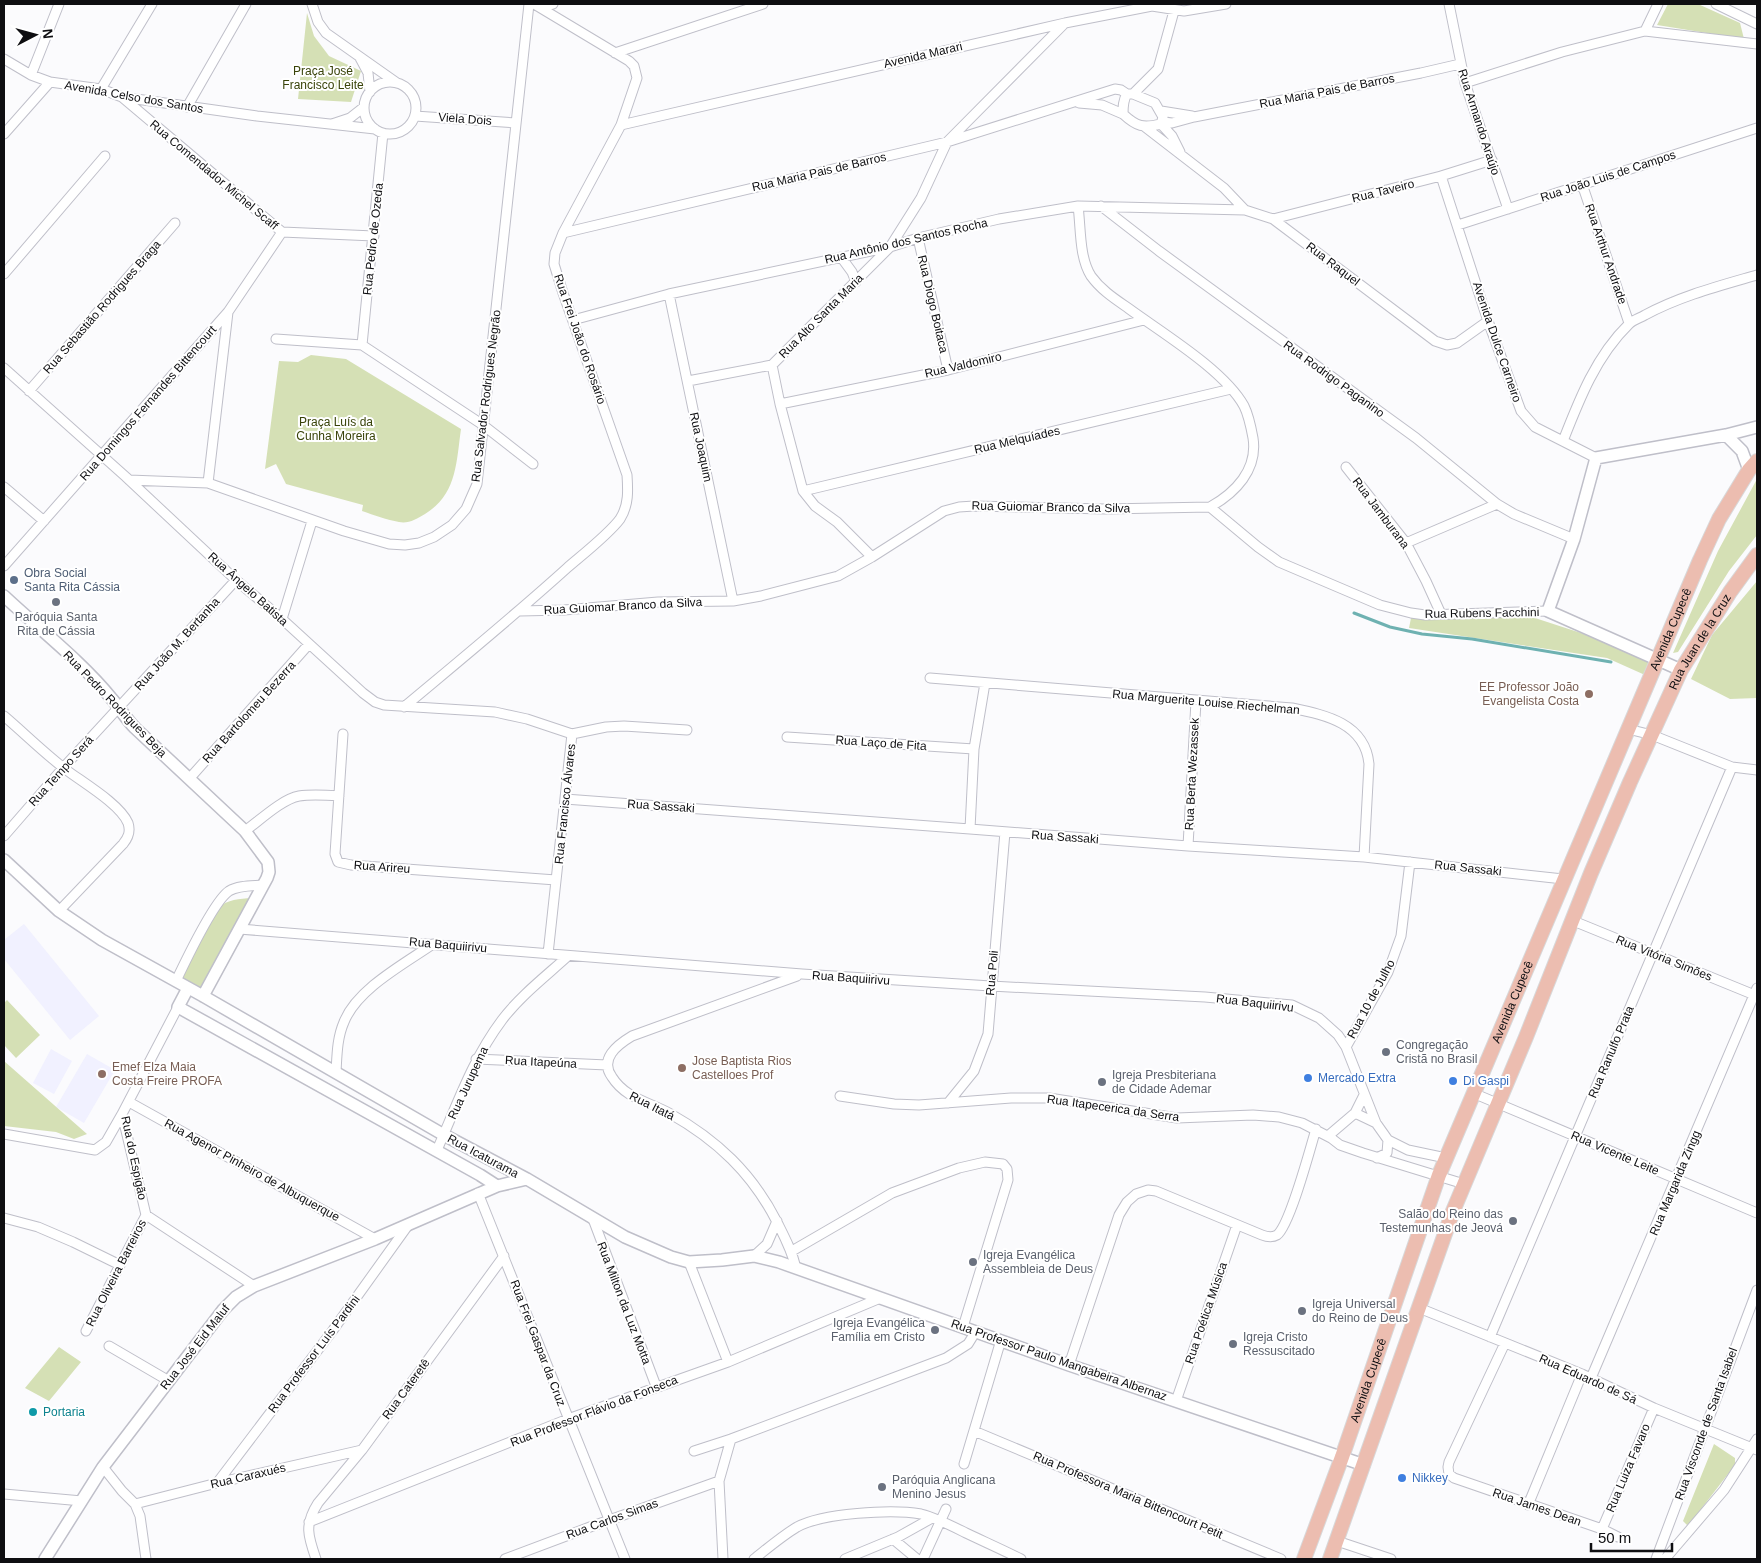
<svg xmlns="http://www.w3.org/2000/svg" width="1761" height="1563" font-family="Arial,sans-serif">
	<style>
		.built { fill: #f1f1ff }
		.green { fill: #d5e0b5 }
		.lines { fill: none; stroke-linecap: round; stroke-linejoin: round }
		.stream { stroke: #6eb1b1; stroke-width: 3 }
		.minor-casing { stroke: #bfbfc9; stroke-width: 11 }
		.tertiary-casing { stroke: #bfbfc9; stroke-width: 14 }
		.primary-casing { stroke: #d8d8d9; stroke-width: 16 }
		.minor { stroke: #fff; stroke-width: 9 }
		.tertiary { stroke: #fff; stroke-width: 11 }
		.primary { stroke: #ecbdb0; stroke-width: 14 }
		.service-dot { fill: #5c6f8a; stroke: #fff; stroke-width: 2 }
		.worship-dot { fill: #6b7280; stroke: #fff; stroke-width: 2 }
		.education-dot { fill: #8d6e63; stroke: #fff; stroke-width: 2 }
		.shop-dot { fill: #3f7fe0; stroke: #fff; stroke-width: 2 }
		.culture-dot { fill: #0f9aa8; stroke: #fff; stroke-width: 2 }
		.labels { text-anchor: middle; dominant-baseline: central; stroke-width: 4; stroke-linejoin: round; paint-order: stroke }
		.street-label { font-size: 12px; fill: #0e0e11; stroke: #fff }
		.park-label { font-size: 12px; fill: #394309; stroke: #fff }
		.service-label { font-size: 12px; fill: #4e5e75; stroke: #fff; text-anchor: start }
		.worship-label { font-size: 12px; fill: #5b616d; stroke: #fff; text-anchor: start }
		.education-label { font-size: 12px; fill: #785e54; stroke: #fff; text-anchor: start }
		.shop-label { font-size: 12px; fill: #366cbe; stroke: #fff; text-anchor: start }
		.culture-label { font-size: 12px; fill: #0d838f; stroke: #fff; text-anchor: start }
	</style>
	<rect width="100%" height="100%" fill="#fbfbfd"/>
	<path class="built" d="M 24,924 L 99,1016 L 70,1040 L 4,959 L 4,940 Z
		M 51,1049 L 72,1061 L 54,1094 L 33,1083 Z
		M 87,1054 L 115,1070 L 84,1123 L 56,1107 Z"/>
	<path class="green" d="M 1668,4 L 1698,4 L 1740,23 L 1744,39 L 1657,25 Z
		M 307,13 L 314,36 L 329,56 L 361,71 L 351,102 L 298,99 Z
		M 311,355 L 346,359 L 461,429 C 456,464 457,494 425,514 C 417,519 408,524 399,522 C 387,520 374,515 362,511 L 363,505 L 286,484 L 276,464 L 265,469 L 279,361 L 298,362 Z
		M 1757,479 L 1757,535 L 1729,571 L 1678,652 L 1673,653 L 1718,551 Z
		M 1757,581 L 1757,698 L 1730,699 L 1691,679 L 1712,635 Z
		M 1411,618 L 1535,618 L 1581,633 L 1652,662 L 1645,675 L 1607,658 L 1409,628 Z
		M 252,898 L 202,991 L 179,978 L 218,908 C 228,899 239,899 252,898 Z
		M 7,1000 L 40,1035 L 16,1058 L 4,1045 L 4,1003 Z
		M 4,1061 L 87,1134 L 74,1139 L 56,1132 L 4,1126 Z
		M 59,1347 L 81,1362 L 49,1401 L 25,1388 Z
		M 1714,1444 L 1735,1458 L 1735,1465 L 1691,1522 L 1687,1525 L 1683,1521 Z"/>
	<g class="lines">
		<path class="stream" d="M 1354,613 L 1390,627 L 1422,634 L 1472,639 L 1611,662"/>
		<g class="minor-casing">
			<path id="minor" d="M 312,4 L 318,22 L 326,33 L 397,83
				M 1449,4 L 1465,83 L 1508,209
				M 1716,4 L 1757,24
				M 541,8 L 553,4
				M 1645,31 L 1658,4
				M 615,53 L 763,4
				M 360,58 L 368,73 L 370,92
				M 4,59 L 31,75 L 50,82 L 101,89 L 122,97 L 257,116 L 375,129
				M 31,75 L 59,4
				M364 108a26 26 0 1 1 52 0a26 26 0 1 1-52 0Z
				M 1465,83 L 1562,52 L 1645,31 L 1757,44
				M 101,89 L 152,4
				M 1133,94 L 1155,103 L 1163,117 L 1161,124 C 1143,128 1137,127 1123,114 C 1123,107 1123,100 1127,94 L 1133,94 L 1158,69 L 1174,11
				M 122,97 L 282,232 L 374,236
				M 1079,103 L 1102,105 L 1123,114
				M 187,107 L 246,4
				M 1161,111 L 1192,116
				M 415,116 L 516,123
				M 1163,122 L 1172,123 L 1194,117 L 1421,73 L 1460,64
				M 332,124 L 350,118 L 364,107
				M 1161,124 L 1172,136 L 1180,152
				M 621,125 L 1065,23 L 1152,6 L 1184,11 L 1226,4
				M 1145,127 L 1224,188 L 1245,210 L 1273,219 L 1435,341 L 1447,345 L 1457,343 L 1488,321
				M 4,134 L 50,82
				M 1441,176 L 1488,321 L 1521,411 L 1535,427 L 1596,458
				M 1582,184 L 1629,323
				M 1101,206 L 1159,251 L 1416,438 L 1497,504 L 1514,514 L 1574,539
				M 1273,219 L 1441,176 L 1492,160
				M 1458,225 L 1757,128
				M 563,233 L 947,142 L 1115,89 L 1121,90 L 1127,94
				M 918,238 L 948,370
				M 841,257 L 852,272 L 856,282
				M 4,274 L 105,156
				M 669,294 L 733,601
				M 573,320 L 669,294 L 890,247 L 918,238 L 999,219 L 1078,206 L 1245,210
				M 276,339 L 362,345 L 483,425 L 533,464
				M 362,345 L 383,133
				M 4,368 L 126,477 L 236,580 L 282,619 L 363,693 L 375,702 L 384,705 L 495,712 L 527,719 L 572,734 L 548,954
				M 688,381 L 772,365
				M 29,391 L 175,223
				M 780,404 L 948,370 L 1144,320
				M 1563,441 C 1579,400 1596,356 1629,324 C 1633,320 1640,318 1645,315 C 1680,296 1719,286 1757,275
				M 1346,467 L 1406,543 L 1426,581 L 1441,614
				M 129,480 L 208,483 L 344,531 L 389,544 L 405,545 L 419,543 L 434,537 L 452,525 L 466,509 L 477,484 L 529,4
				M 208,483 L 228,312
				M 4,487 L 44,521
				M 803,491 L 1231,389
				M 1210,507 L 1258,547 L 1279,562 L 1380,605 L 1411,613 L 1425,615 L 1548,611
				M 1406,543 L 1497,504
				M 872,557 L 837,522 L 815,506 L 803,491 L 780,404 L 772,365 L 890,247 L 921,198 L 947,142 L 1065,23
				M 4,566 L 228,312 L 282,232
				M 520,611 L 564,610 L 658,602 L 733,601 L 761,596 L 838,576 L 872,557 L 944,511 L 959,507 L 974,506 L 1106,509 L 1210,507 C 1235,493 1258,470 1253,438 C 1251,427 1249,416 1244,406 C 1224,370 1162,333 1128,308 C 1115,299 1101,290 1091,276 C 1079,257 1081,228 1078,206
				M 282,619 L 312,521
				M 930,678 L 1292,708 C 1325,715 1365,723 1369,764 L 1364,857
				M 404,707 C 459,661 514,616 567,568 C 582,555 609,534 620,519 C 629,505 628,490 627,475 L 563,293 L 554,264 L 555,253 L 563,233 L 621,125 L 637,78 L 634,66 L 629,61 L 534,4
				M 4,716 C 24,733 43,752 65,769 C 82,782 120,804 128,823 C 131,832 128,838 123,844 L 59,911
				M 1628,729 L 1652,735 L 1732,767 L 1757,770
				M 343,734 L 335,854 L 338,862 L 351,865 L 556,880
				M 572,734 L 606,727 L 624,726 L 687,730
				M 787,737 L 974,749
				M 189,779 L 309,644
				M 565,799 L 970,829 L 1188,846 L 1364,857 L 1563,879
				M 970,829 L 974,749 L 985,683
				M 245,831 C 259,821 282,799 299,796 C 312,794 326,795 339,796
				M 4,836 L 63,768 L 236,580
				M 1188,846 L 1196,701
				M 1571,920 L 1757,996
				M 239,929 L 802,974 L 991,986 L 1205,997 L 1292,1005 L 1319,1018 L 1338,1035 L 1346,1047 L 1376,1123 L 1388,1140 L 1408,1150 L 1446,1158
				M 176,981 C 185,962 214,901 229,891 C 239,885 253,886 263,885
				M 178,1007 L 122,1114 L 146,1215 L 254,1286
				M 1346,1047 L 1388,972 L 1401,936 L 1410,862
				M 476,1059 L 607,1065
				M 336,1072 C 337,1055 337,1038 344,1022 C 357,989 404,964 433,944
				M 1473,1093 L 1757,1213
				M 840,1096 L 894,1104 L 919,1105 L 1011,1098 L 1049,1098 L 1177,1118 L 1253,1115 L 1279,1117 L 1302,1123 L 1331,1138 L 1340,1145 L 1363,1153 L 1464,1184
				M 129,1102 L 375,1239
				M 948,1103 L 974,1071 L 988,1034 L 1005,832
				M 1355,1113 L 1376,1123
				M 4,1134 L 95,1150 L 106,1142 L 122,1114
				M 1328,1136 L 1355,1113 L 1364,1095
				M 437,1150 C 457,1105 472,1060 502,1020 C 520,996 546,976 568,956
				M 1377,1158 L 1387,1153 L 1388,1140
				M 478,1193 L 625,1559
				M 4,1218 L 38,1227 L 73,1242 L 120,1265
				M 593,1219 L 656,1386
				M 792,1251 L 892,1193 L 959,1168 L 985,1162 L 1003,1164 L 1007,1169 L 1008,1180 L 963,1327
				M 754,1256 L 767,1244 L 777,1221
				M 689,1262 L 728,1362
				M 796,1268 C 792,1251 785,1238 777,1222 C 752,1173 717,1140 669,1113 C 649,1102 625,1098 612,1077 C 599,1059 617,1045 632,1036 L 797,976
				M 1419,1308 L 1582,1374 L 1654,1408 L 1757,1450
				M 86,1331 L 146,1215
				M 1490,1337 L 1732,767
				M 1505,1343 L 1449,1462 L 1448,1467 L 1449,1474 L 1454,1478 L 1602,1529 L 1618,1537
				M 109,1346 L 169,1381
				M 1069,1365 L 1119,1215 L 1127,1202 L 1136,1194 L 1148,1190 L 1156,1191 L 1262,1235 C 1267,1237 1272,1238 1277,1235 C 1290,1225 1310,1149 1316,1129
				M 1591,1378 L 1757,988
				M 1176,1401 L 1237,1225
				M 974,1431 L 1281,1559
				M 694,1451 L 731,1439
				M 964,1464 L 1001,1340
				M 103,1467 L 122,1491 L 135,1504 L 140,1516 L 146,1559
				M 217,1483 L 333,1330 L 409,1224
				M 4,1494 L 82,1501
				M 135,1504 L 217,1483 L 362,1450
				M 1528,1505 L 1582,1374
				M 309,1522 L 568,1419 L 728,1362 L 878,1299
				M 1602,1529 L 1654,1408
				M 893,1539 L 917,1559
				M 1337,1541 L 1391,1559
				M 316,1559 C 308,1536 304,1525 318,1503 L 362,1450 L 504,1256
				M 505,1559 L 590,1527 L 719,1481
				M 723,1559 L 719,1481 L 731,1439 L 946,1358 L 968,1344 L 976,1331
				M 754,1559 C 768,1548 782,1536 797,1527 C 822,1513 892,1509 921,1514 C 937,1518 952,1526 966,1533 C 985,1542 1003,1550 1021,1559
				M 845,1559 L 898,1537 L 932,1518
				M 923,1559 L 946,1509
				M 1656,1559 L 1757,1290
				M 1665,1559 L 1724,1490 L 1757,1439"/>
		</g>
		<g class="tertiary-casing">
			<path id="tertiary" d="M 1726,435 L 1742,451 L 1749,470
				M 4,596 C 38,628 82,662 111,698 C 120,708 126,719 135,728 L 245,831 L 268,862 L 269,872 L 267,878 L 203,996
				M 1681,670 L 1548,611 L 1574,539 L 1596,458 L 1726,435 L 1757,427
				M 4,860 L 59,911 L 102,940 L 203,996 L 444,1135 L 527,1179 L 625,1237 L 671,1257 L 689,1262 L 722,1260 L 754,1256 L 779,1262 L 1069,1365 L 1364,1465
				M 188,988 L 178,1007 L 480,1175 L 497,1186
				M 45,1559 L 103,1467 L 223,1310 L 236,1297 L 254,1286 L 375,1239 L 497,1186 L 527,1179"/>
		</g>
		<g class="primary-casing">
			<g id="primary">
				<path id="s1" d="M 1304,1559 L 1342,1457 L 1439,1175 L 1700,560 L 1719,519 L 1749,470 L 1757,461"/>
				<path id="s2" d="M 1330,1559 L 1453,1211 L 1526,1037 L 1591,873 L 1630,782 L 1681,670 L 1730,592 L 1757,555"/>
			</g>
		</g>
		<use href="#minor" class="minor"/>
		<use href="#tertiary" class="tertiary"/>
		<use href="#primary" class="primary"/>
	</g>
	<circle class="service-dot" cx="14" cy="580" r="5"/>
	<g class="worship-dot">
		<circle cx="56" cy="602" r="5"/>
		<circle cx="1386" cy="1052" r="5"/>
		<circle cx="1102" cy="1082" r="5"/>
		<circle cx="1513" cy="1221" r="5"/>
		<circle cx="973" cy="1262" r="5"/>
		<circle cx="1302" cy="1311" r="5"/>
		<circle cx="935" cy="1330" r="5"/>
		<circle cx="1233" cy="1344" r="5"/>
		<circle cx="882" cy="1487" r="5"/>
	</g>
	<g class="education-dot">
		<circle cx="1589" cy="694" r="5"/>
		<circle cx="682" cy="1068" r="5"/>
		<circle cx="102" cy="1074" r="5"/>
	</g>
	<g class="shop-dot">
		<circle cx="1308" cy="1078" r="5"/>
		<circle cx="1453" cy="1081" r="5"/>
		<circle cx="1402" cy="1478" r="5"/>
	</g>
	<circle class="culture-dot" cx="33" cy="1412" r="5"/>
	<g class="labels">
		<g class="street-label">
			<text transform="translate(923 55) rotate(-13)">Avenida Marari</text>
			<text transform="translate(1327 91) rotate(-11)">Rua Maria Pais de Barros</text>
			<text transform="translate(134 97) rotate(10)">Avenida Celso dos Santos</text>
			<text transform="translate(465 119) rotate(4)">Viela Dois</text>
			<text transform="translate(1479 122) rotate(72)">Rua Armando Araújo</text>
			<text transform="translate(819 172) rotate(-13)">Rua Maria Pais de Barros</text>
			<text transform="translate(214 175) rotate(40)">Rua Comendador Michel Scaff</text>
			<text transform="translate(1608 176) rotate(-18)">Rua João Luis de Campos</text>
			<text transform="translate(1383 191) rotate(-14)">Rua Taveiro</text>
			<text transform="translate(373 239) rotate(-84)">Rua Pedro de Ozeda</text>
			<text transform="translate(906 241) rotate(-13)">Rua Antônio dos Santos Rocha</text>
			<text transform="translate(1606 254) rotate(71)">Rua Arthur Andrade</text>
			<text transform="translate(1333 264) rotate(37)">Rua Raquel</text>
			<text transform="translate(933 304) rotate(77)">Rua Diogo Boitaca</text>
			<text transform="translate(102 307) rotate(-49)">Rua Sebastião Rodrigues Braga</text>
			<text transform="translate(821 316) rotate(-45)">Rua Alto Santa Maria</text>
			<text transform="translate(580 339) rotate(71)">Rua Frei João do Rosário</text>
			<text transform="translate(1497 342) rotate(71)">Avenida Dulce Carneiro</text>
			<text transform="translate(963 365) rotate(-13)">Rua Valdomiro</text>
			<text transform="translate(1334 379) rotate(36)">Rua Rodrigo Paganino</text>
			<text transform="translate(486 396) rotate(-83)">Rua Salvador Rodrigues Negrão</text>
			<text transform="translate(148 403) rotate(-49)">Rua Domingos Fernandes Bittencourt</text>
			<text transform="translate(1017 440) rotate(-13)">Rua Melquíades</text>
			<text transform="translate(701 447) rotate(78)">Rua Joaquim</text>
			<text transform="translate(1051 507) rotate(1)">Rua Guiomar Branco da Silva</text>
			<text transform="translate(1381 513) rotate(53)">Rua Jamburana</text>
			<text transform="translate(248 589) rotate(42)">Rua Ângelo Batista</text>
			<text transform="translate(623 606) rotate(-3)">Rua Guiomar Branco da Silva</text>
			<text transform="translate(1482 613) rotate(-1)">Rua Rubens Facchini</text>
			<text stroke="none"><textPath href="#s1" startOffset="1000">Avenida Cupecê</textPath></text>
			<text stroke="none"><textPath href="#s2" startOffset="990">Rua Juan de la Cruz</textPath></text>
			<text transform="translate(177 644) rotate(-48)">Rua João M. Bertanha</text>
			<text transform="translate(1206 702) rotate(5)">Rua Marguerite Louise Riechelman</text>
			<text transform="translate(115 704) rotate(46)">Rua Pedro Rodrigues Beja</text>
			<text transform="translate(249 712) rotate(-48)">Rua Bartolomeu Bezerra</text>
			<text transform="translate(881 743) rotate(4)">Rua Laço de Fita</text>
			<text transform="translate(61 771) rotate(-48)">Rua Tempo Será</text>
			<text transform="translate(1192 774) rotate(-87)">Rua Berta Wezassek</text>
			<text transform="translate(565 804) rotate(-84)">Rua Francisco Álvares</text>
			<text transform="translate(661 806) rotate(4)">Rua Sassaki</text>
			<text transform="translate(1065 837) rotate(4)">Rua Sassaki</text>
			<text transform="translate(382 867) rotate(4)">Rua Arireu</text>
			<text transform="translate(1468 868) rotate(6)">Rua Sassaki</text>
			<text transform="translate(448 945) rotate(5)">Rua Baquiirivu</text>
			<text transform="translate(1664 958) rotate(22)">Rua Vitória Simões</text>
			<text transform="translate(992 973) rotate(-85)">Rua Poli</text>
			<text transform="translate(851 978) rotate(4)">Rua Baquiirivu</text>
			<text transform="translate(1371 999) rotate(-62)">Rua 10 de Julho</text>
			<text stroke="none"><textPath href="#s1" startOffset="595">Avenida Cupecê</textPath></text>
			<text transform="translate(1255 1003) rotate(7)">Rua Baquiirivu</text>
			<text transform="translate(1611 1052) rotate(-67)">Rua Ranulfo Prata</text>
			<text transform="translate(541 1062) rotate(3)">Rua Itapeúna</text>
			<text transform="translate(468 1083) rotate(-65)">Rua Jurupema</text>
			<text transform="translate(652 1106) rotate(27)">Rua Itatá</text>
			<text transform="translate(1113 1108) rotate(8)">Rua Itapecerica da Serra</text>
			<text transform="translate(1615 1153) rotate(23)">Rua Vicente Leite</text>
			<text transform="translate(483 1156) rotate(28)">Rua Icaturama</text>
			<text transform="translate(134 1158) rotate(78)">Rua do Espigão</text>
			<text transform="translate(252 1170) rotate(29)">Rua Agenor Pinheiro de Albuquerque</text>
			<text transform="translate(1675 1183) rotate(-67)">Rua Margarida Zingg</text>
			<text transform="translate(116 1273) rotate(-63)">Rua Oliveira Barreiros</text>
			<text transform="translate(624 1303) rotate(69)">Rua Milton da Luz Motta</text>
			<text transform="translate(1206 1313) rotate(-71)">Rua Poética Música</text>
			<text transform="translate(538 1343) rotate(69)">Rua Frei Gaspar da Cruz</text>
			<text transform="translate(195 1347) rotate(-52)">Rua José Eid Maluf</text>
			<text transform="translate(314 1354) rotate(-53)">Rua Professor Luís Pardini</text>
			<text transform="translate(1059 1360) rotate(19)">Rua Professor Paulo Mangabeira Albernaz</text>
			<text transform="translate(1588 1379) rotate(24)">Rua Eduardo de Sá</text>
			<text stroke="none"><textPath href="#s1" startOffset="190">Avenida Cupecê</textPath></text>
			<text transform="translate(406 1389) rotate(-54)">Rua Cateretê</text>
			<text transform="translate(594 1411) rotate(-21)">Rua Professor Flávio da Fonseca</text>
			<text transform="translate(1706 1424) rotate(-70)">Rua Visconde de Santa Isabel</text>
			<text transform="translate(1628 1468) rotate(-67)">Rua Luiza Favaro</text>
			<text transform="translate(248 1476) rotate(-13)">Rua Caraxués</text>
			<text transform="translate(1128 1495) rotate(23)">Rua Professora Maria Bittencourt Petit</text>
			<text transform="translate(1537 1507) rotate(19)">Rua James Dean</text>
			<text transform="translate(612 1519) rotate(-20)">Rua Carlos Simas</text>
		</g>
		<g class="park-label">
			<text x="323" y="71">Praça José<tspan x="323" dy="14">Francisco Leite</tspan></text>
			<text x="336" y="422">Praça Luís da<tspan x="336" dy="14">Cunha Moreira</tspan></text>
		</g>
		<g class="service-label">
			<text x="24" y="573">Obra Social<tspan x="24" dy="14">Santa Rita Cássia</tspan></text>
		</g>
		<g class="worship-label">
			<text x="56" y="617" text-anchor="middle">Paróquia Santa<tspan x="56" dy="14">Rita de Cássia</tspan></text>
			<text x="1396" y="1045">Congregação<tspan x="1396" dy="14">Cristã no Brasil</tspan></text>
			<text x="1112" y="1075">Igreja Presbiteriana<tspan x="1112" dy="14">de Cidade Ademar</tspan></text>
			<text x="1503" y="1214" text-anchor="end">Salão do Reino das<tspan x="1503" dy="14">Testemunhas de Jeová</tspan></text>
			<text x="983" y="1255">Igreja Evangélica<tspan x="983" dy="14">Assembleia de Deus</tspan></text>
			<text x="1312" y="1304">Igreja Universal<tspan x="1312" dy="14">do Reino de Deus</tspan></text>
			<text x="925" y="1323" text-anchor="end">Igreja Evangélica<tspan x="925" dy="14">Família em Cristo</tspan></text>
			<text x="1243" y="1337">Igreja Cristo<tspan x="1243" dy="14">Ressuscitado</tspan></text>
			<text x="892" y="1480">Paróquia Anglicana<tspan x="892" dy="14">Menino Jesus</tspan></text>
		</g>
		<g class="education-label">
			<text x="1579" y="687" text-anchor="end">EE Professor João<tspan x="1579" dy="14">Evangelista Costa</tspan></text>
			<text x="692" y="1061">Jose Baptista Rios<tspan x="692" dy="14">Castelloes Prof</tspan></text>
			<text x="112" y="1067">Emef Elza Maia<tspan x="112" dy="14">Costa Freire PROFA</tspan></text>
		</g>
		<g class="shop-label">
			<text x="1318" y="1078">Mercado Extra</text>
			<text x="1463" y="1081">Di Gaspi</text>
			<text x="1412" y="1478">Nikkey</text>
		</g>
		<g class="culture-label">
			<text x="43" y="1412">Portaria</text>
		</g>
	</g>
	<rect width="1761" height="1563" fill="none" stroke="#0e0e11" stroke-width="10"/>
	<g transform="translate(35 35) rotate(84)" stroke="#ffffff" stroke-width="4" paint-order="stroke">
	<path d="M0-4L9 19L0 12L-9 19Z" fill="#0e0e11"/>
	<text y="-8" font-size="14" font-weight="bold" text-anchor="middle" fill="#0e0e11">N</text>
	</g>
	<path d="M1591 1543v8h81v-8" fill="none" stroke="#0e0e11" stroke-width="2.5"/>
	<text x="1598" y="1543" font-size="15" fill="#0e0e11" stroke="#ffffff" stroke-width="4" paint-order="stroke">50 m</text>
</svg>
